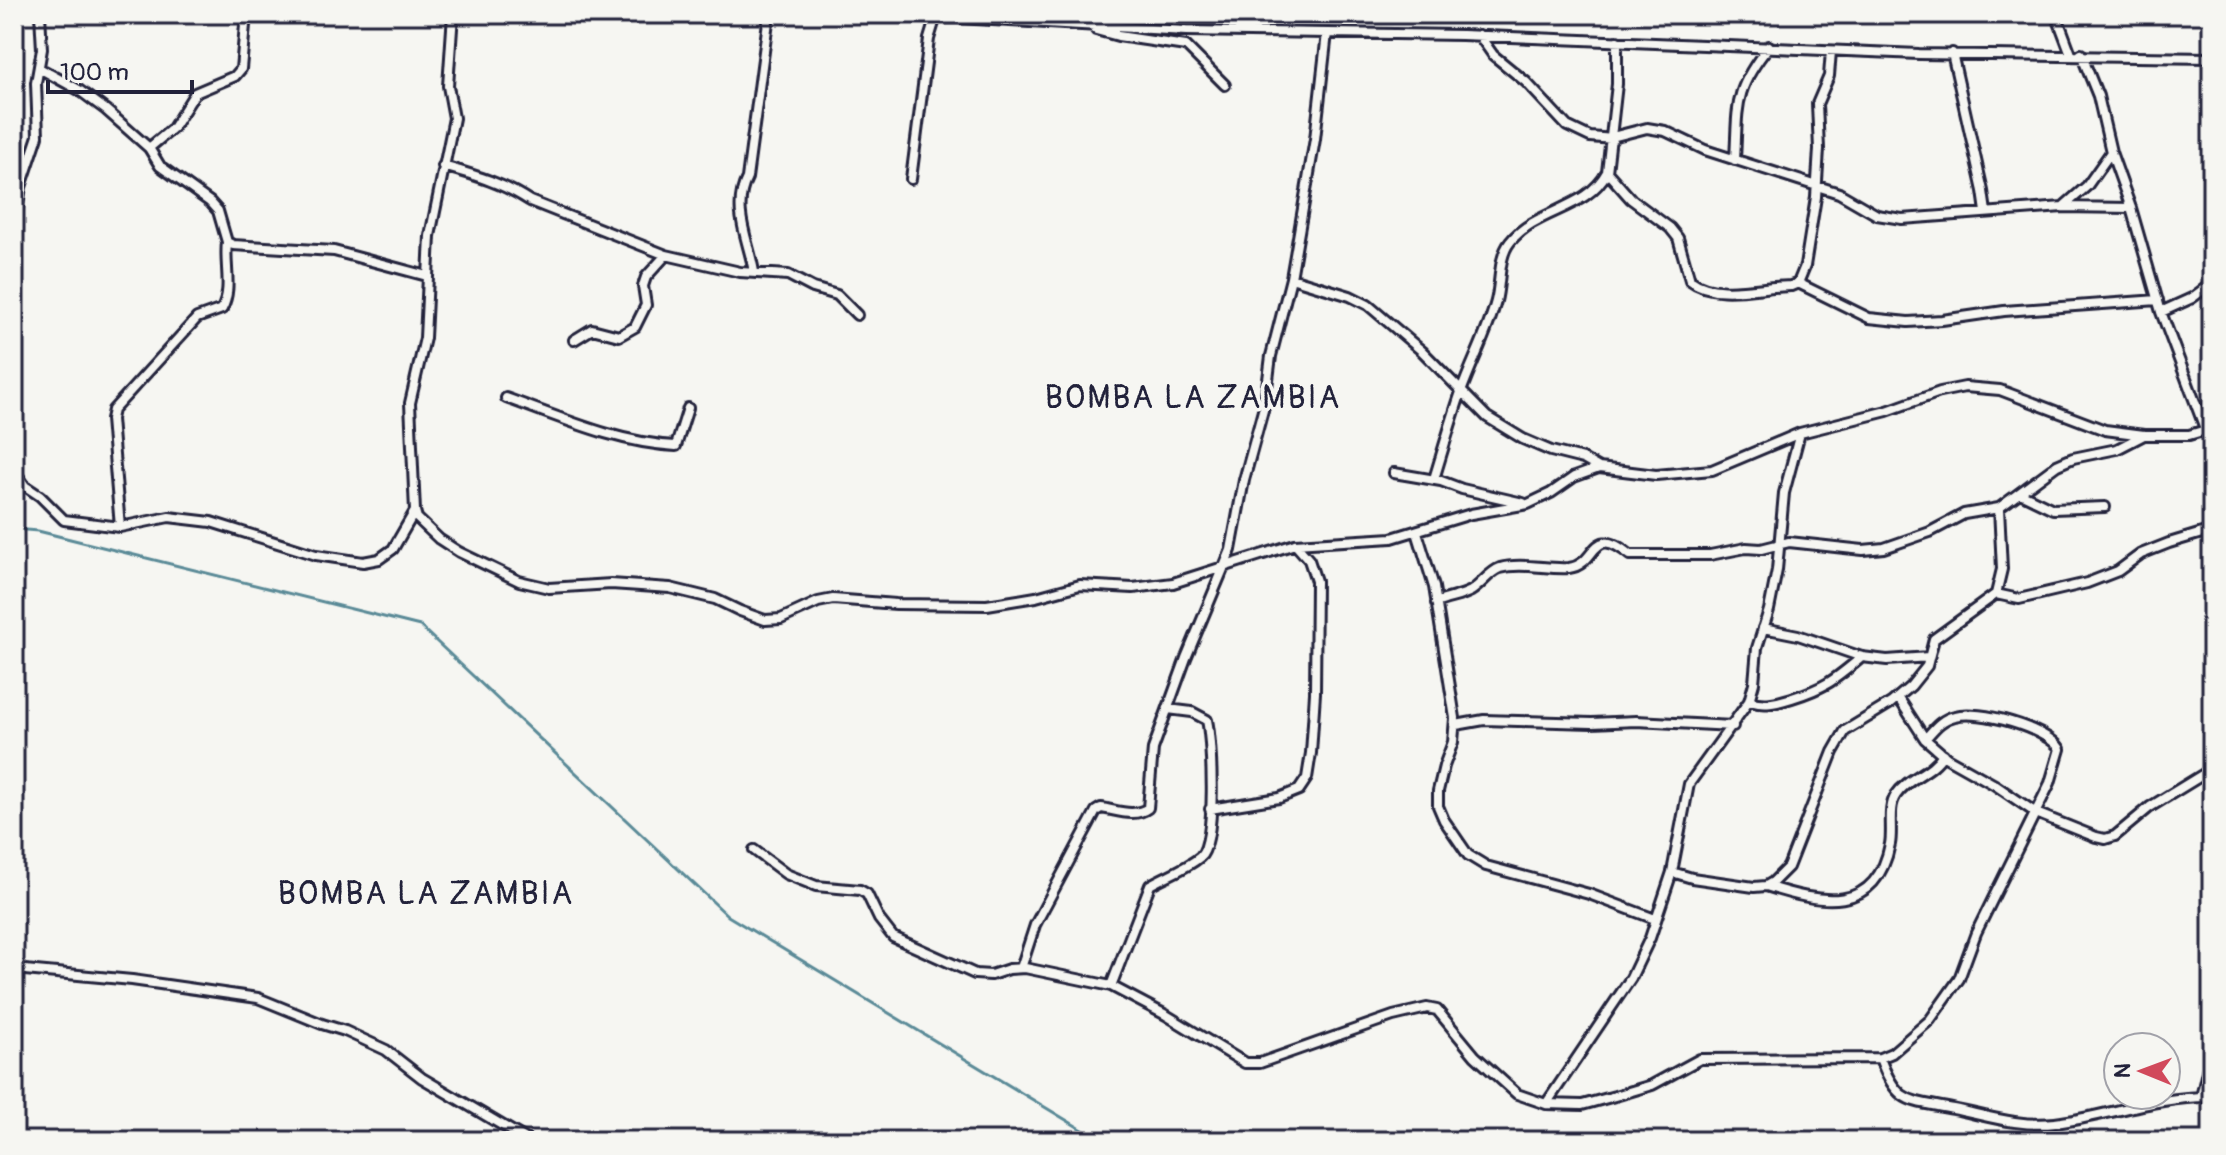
<svg xmlns="http://www.w3.org/2000/svg" width="2226" height="1155" font-family="Pangolin,sans-serif">
	<style>
		.lines { fill: none; stroke-linecap: round; stroke-linejoin: round }
		.stream { stroke: #5a8a97; stroke-width: 3 }
		.street-casing { stroke: #22223b; stroke-width: 14 }
		.street { stroke: #f6f6f2; stroke-width: 8 }
		.labels { text-anchor: middle; dominant-baseline: central; stroke-width: 7; stroke-linejoin: round; paint-order: stroke }
		.quarter-label { font-size: 32px; letter-spacing: 2px; fill: #22223b; stroke: #f6f6f2 }
	</style>
	<rect width="100%" height="100%" fill="#f6f6f2"/>
	<filter id="ink" filterUnits="userSpaceOnUse"><feTurbulence type="fractalNoise" baseFrequency=".0125" numOctaves="2"/><feDisplacementMap in="SourceGraphic" scale="16" xChannelSelector="R" yChannelSelector="G"/><feConvolveMatrix kernelMatrix="1 2 1 2 8 2 1 2 1" color-interpolation-filters="sRGB"/></filter>
	<g filter="url(#ink)">
		<g class="lines">
			<path class="stream" d="M 14,529 L 38,531 L 420,626 L 728,916 L 1101,1141"/>
			<g class="street-casing">
				<path id="street" d="M 453,14 L 448,86 L 454,118 L 430,236 L 425,338 L 410,403 L 415,511 L 417,518 L 439,539 L 459,552 L 519,581 L 549,588 L 611,584 L 670,588 L 715,599 L 740,611 L 765,620 L 781,619 L 818,602 L 833,599 L 896,604 L 987,605 L 1036,597 L 1080,585 L 1133,588 L 1173,583 L 1295,544 L 1392,538 L 1471,514 L 1528,504 L 1551,493 L 1574,477 L 1599,468 L 1656,475 L 1712,470 L 1800,433 L 1887,411 L 1940,392 L 1965,387 L 2000,390 L 2105,430 L 2144,435 L 2189,435 L 2206,430
					M 887,14 L 1186,31 L 1462,35 L 1919,54 L 2212,58
					M 2056,14 L 2071,54
					M 1096,30 L 1118,36 L 1186,46 L 1225,85
					M 1479,35 L 1493,55 L 1526,82 L 1567,126 L 1590,137 L 1613,139
					M 1952,53 L 1983,191 L 1986,212
					M 2081,54 L 2098,96 L 2111,152 L 2131,208 L 2161,312 L 2212,447
					M 39,68 L 79,90 L 106,110 L 149,148 L 160,166 L 210,202 L 218,211 L 227,242 L 233,245 L 334,251 L 427,276
					M 1612,137 L 1647,128 L 1665,131 L 1705,150 L 1839,193 L 1877,215 L 1902,219 L 2063,207 L 2131,208
					M 149,148 L 173,128 L 195,93 L 235,76 L 241,69 L 246,14
					M 1735,160 C 1738,105 1733,91 1769,46
					M 443,166 C 474,175 503,183 530,201 L 666,255 L 740,272 L 788,275 L 813,288 L 837,295 L 857,315
					M 1607,172 L 1631,199 L 1670,228 L 1678,238 L 1690,280 C 1716,300 1760,286 1791,286 L 1798,283 L 1805,266 L 1816,197 L 1819,149 L 1817,104 L 1829,76 L 1831,51
					M 911,179 L 929,39 L 936,16
					M 2063,207 L 2087,186 L 2111,152
					M 14,228 L 21,187 L 38,136 L 36,83 L 42,49 L 40,14
					M 754,272 C 749,241 731,209 747,178 L 769,14
					M 1291,278 L 1350,296 L 1368,305 L 1422,351 L 1487,417 L 1523,439 L 1551,451 L 1583,459 L 1599,468
					M 1798,283 L 1869,318 L 1908,322 L 1942,320 L 2004,311 L 2158,300
					M 2161,312 L 2192,298 L 2212,283
					M 574,340 L 592,329 L 619,336 L 635,327 L 646,305 L 643,286 L 646,277 L 666,255
					M 506,398 C 562,418 617,443 676,446 L 688,408
					M 14,470 L 25,486 L 40,496 L 64,520 L 120,527 L 169,517 L 211,522 L 316,555 L 363,562 L 379,559 L 393,549 L 415,511
					M 1394,473 L 1441,481 L 1462,489 L 1523,503
					M 1434,479 C 1443,450 1451,421 1461,392 C 1472,361 1488,332 1496,301 C 1501,282 1498,257 1510,242 C 1537,208 1586,211 1607,172 L 1617,84 L 1617,41
					M 2020,493 L 2053,509 L 2105,507
					M 120,527 L 111,419 L 113,410 L 197,318 L 222,309 C 233,288 224,265 227,242
					M 1417,532 L 1434,587 L 1455,718 L 1453,742 L 1444,766 L 1438,791 L 1438,806 L 1444,820 L 1468,855 L 1486,866 L 1589,894 L 1655,919
					M 1996,594 L 2019,599 L 2087,583 L 2118,571 L 2141,554 L 2169,543 L 2212,530
					M 1436,603 C 1447,598 1460,597 1471,591 C 1481,585 1489,572 1500,568 C 1521,562 1550,570 1569,568 C 1599,564 1590,522 1630,555 L 1710,555 L 1746,548 L 1761,549 L 1789,542 L 1863,550 L 1884,548 L 1930,532 L 1964,514 L 1999,508 L 2057,465 L 2073,458 L 2117,449 L 2144,435
					M 1763,628 L 1798,635 L 1862,657 L 1887,660 L 1929,657
					M 1898,697 L 1925,739 L 1947,758 L 1995,785 L 2036,813 L 2096,837 L 2105,839 L 2115,836 L 2150,807 L 2212,769
					M 1749,701 C 1766,706 1775,703 1792,698 C 1827,687 1834,680 1862,657
					M 1456,725 L 1484,720 L 1592,723 L 1636,721 L 1733,726
					M 1210,809 L 1279,798 L 1299,790 L 1307,778 L 1311,753 L 1315,693 L 1316,581 L 1309,560 L 1295,544
					M 754,850 L 786,874 L 816,886 L 860,890 L 867,894 L 879,919 L 893,937 L 975,974 L 991,975 L 1009,969 L 1025,968 L 1111,986 L 1166,1015 L 1245,1063 L 1260,1063 L 1393,1016 L 1427,1008 L 1437,1010 L 1475,1056 L 1517,1094 L 1546,1104 L 1582,1105 L 1615,1096 L 1652,1085 L 1700,1059 L 1880,1058 L 1892,1053 L 1930,1020 L 1959,979 L 1976,933 L 2050,783 L 2060,749 C 2047,728 1978,709 1955,716 C 1941,719 1934,729 1925,739
					M 1672,872 L 1692,878 L 1754,887 L 1766,886 L 1773,882 L 1788,867 L 1833,752 L 1845,731 L 1891,703 L 1911,686 L 1927,666 L 1934,639 L 1996,594 L 2002,569 L 1999,508
					M 1766,886 C 1819,903 1876,916 1890,844 C 1893,829 1887,808 1896,795 C 1908,777 1932,773 1943,754
					M 1021,968 L 1035,925 L 1096,811 L 1101,808 C 1116,810 1135,818 1148,808 L 1153,749 L 1186,658 L 1231,550 L 1244,480 L 1265,403 L 1271,356 L 1291,278 L 1315,139 L 1327,33
					M 14,969 L 132,980 L 258,998 L 322,1024 L 345,1031 L 386,1050 L 422,1078 L 529,1141
					M 1111,986 L 1150,885 C 1165,876 1186,869 1200,857 C 1217,843 1212,743 1207,720 L 1192,712 L 1168,709
					M 1880,1058 C 1897,1105 1909,1100 1953,1109 C 1987,1116 2020,1127 2055,1123 C 2108,1116 2158,1096 2212,1097
					M 2201,1097 L 2212,1050
					M 1546,1104 L 1631,978 L 1650,938 L 1672,872 L 1689,784 L 1749,701 L 1754,683 L 1757,648 L 1769,610 L 1777,570 L 1784,493 L 1800,433"/>
			</g>
			<use href="#street" class="street"/>
		</g>
	</g>
	<g class="labels">
		<g class="quarter-label">
			<text x="1193" y="398">BOMBA LA ZAMBIA</text>
			<text x="426" y="894">BOMBA LA ZAMBIA</text>
		</g>
	</g>
	<rect width="2226" height="1155" fill="none" stroke="#f6f6f2" stroke-width="48"/>
	<rect x="24" y="24" width="2178" height="1107" fill="none" stroke="#22223b" stroke-width="3" filter="url(#ink)"/>
	<g transform="translate(2142 1071) rotate(271)"><circle r="38" fill="#f6f6f2" stroke="#a1a1a9" stroke-width="2"/>
	<path d="M0-6L14 30L0 20L-14 30Z" fill="#d1495b"/>
	<text y="-12" font-size="22" font-weight="bold" text-anchor="middle" fill="#22223b">N</text>
	</g>
	<path d="M48 80v12h144v-12" fill="none" stroke="#22223b" stroke-width="4"/>
	<text x="60" y="80" font-size="24" fill="#22223b" stroke="#f6f6f2" stroke-width="6" paint-order="stroke">100 m</text>
</svg>
